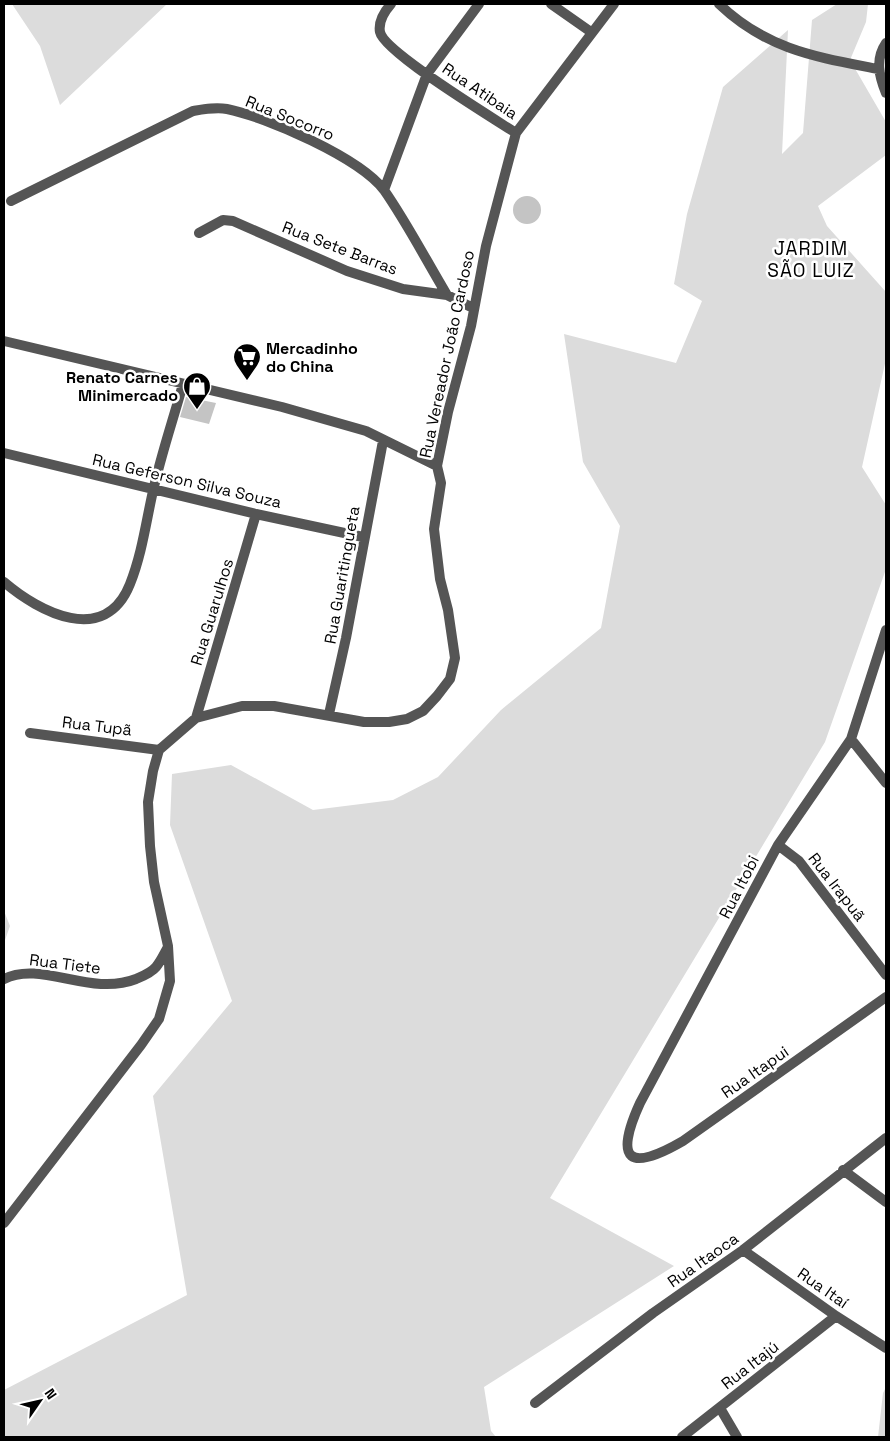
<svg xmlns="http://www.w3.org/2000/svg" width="890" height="1441" font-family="'Space Grotesk',sans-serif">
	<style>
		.green { fill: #dcdcdc }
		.building { fill: #c4c4c4 }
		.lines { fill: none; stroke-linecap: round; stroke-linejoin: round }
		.minor { stroke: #555; stroke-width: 10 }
		.labels { text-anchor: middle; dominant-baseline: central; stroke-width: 5; stroke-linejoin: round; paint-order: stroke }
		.street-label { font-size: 16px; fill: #000; stroke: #fff }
		.poi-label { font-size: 16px; font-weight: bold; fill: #000; stroke: #fff; text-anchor: start }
		.quarter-label { font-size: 19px; letter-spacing: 1px; fill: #000; stroke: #fff }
	</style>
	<rect width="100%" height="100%" fill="#fff"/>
	<path class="green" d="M 12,4 L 167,4 L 60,105 L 40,46 Z
		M 837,4 L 868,4 L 866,22 L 850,60 L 886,122 L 886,155 L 818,206 L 827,226 L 886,292 L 886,359 L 862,467 L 886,505 L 886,569 L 825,742 L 550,1198 L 674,1266 L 484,1387 L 491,1431 L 496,1437 L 4,1437 L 4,1390 L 187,1295 L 153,1096 L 232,1001 L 170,825 L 172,774 L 231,765 L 313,810 L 393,800 L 438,777 L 501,710 L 601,628 L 620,526 L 583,462 L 564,334 L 676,363 L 702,301 L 674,284 L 687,214 L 723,87 L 788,30 L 782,154 L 803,133 L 812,20 Z
		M 4,911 L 10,926 L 4,943 Z
		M 886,1387 L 886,1437 L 878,1437 L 883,1393 Z"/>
	<path class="building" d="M513 210a14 14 0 1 1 28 0a14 14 0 1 1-28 0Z
		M 186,397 L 216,403 L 209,424 L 180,417 Z"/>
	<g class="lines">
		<path class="minor" d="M 391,4 C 384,12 378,21 380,32 C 384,52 493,118 516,133
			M 551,4 L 591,32
			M 719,4 C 767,50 817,57 878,69
			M 886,43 C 875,59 879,76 886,93
			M 384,190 L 427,74 L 479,4
			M 11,201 L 193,111 C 205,109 216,107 227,109 C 267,117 360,158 384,190 C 407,223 426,260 447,295
			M 199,233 L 223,220 L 233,221 L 347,271 L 403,289 L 447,295 L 473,308
			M 4,341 L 282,407 L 366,431 L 437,466
			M 4,453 L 256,514 L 363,537
			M 4,582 C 39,612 105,647 130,584 C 142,554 146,522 153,491 C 161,455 173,420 183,384
			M 886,630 L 851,739 L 778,845 L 640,1103 C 613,1162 630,1172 683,1141 L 886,997
			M 329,714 L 346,638 L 383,441
			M 196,718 L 256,514
			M 30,733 L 159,750
			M 851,739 L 886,783
			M 778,845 L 799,861 L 886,975
			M 4,979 C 41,960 90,997 136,979 C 143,976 151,973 156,967 C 161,961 164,954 168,947
			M 843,1170 L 886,1202
			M 4,1223 L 141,1045 L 159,1019 L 170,981 L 168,946 L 154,882 L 150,846 L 148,802 L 153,771 L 159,750 L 196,718 L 242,706 L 274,706 L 364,722 L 389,722 L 407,719 L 423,711 L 437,696 L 450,679 L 455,658 L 448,610 L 440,579 L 434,529 L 441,483 L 437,466 L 448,412 L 471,326 L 486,246 L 516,133 L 614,4
			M 743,1250 L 836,1316 L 886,1348
			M 535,1403 L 653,1313 L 743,1250 L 886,1138
			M 720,1408 L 737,1437
			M 682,1437 L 836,1316"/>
	</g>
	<defs>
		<g id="supermarket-pin" transform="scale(1.4375)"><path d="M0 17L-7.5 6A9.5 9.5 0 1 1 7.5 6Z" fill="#000" stroke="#fff"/><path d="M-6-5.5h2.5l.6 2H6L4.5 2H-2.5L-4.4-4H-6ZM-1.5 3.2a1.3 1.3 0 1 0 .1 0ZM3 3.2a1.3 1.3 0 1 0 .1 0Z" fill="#fff"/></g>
		<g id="shop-pin" transform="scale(1.4375)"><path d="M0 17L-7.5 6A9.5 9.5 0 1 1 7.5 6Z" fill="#000" stroke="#fff"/><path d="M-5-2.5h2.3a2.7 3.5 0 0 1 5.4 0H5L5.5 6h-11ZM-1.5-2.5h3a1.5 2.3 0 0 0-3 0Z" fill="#fff"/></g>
	</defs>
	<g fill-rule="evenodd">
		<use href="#supermarket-pin" x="247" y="357"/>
		<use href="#shop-pin" x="197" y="386"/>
	</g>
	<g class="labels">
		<g class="street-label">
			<text transform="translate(480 91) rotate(34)">Rua Atibaia</text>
			<text transform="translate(290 118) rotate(22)">Rua Socorro</text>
			<text transform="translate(340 248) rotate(21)">Rua Sete Barras</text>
			<text transform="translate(447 354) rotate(-78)">Rua Vereador João Cardoso</text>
			<text transform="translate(187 481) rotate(13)">Rua Geferson Silva Souza</text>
			<text transform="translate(342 575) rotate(-80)">Rua Guaritingueta</text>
			<text transform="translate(212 612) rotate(-73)">Rua Guarulhos</text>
			<text transform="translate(97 726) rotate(7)">Rua Tupã</text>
			<text transform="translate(739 887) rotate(-63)">Rua Itobi</text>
			<text transform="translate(837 887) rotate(52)">Rua Irapuã</text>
			<text transform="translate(65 964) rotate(7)">Rua Tiete</text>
			<text transform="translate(755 1072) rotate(-35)">Rua Itapui</text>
			<text transform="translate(703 1260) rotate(-35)">Rua Itaoca</text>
			<text transform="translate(823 1288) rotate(35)">Rua Itaí</text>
			<text transform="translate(750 1365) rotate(-38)">Rua Itajú</text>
		</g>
		<g class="poi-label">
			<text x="266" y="348">Mercadinho<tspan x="266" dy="18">do China</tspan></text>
			<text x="178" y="377" text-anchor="end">Renato Carnes<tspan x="178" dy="18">Minimercado</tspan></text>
		</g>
		<g class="quarter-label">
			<text x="811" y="248">JARDIM<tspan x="811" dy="22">SÃO LUIZ</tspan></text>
		</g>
	</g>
	<rect width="890" height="1441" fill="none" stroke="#000000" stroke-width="10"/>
	<g transform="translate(40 1401) rotate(56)" stroke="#ffffff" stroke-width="4" paint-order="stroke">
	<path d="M0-4L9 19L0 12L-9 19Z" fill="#000000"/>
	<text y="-8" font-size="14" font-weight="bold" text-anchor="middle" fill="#000000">N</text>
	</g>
</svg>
